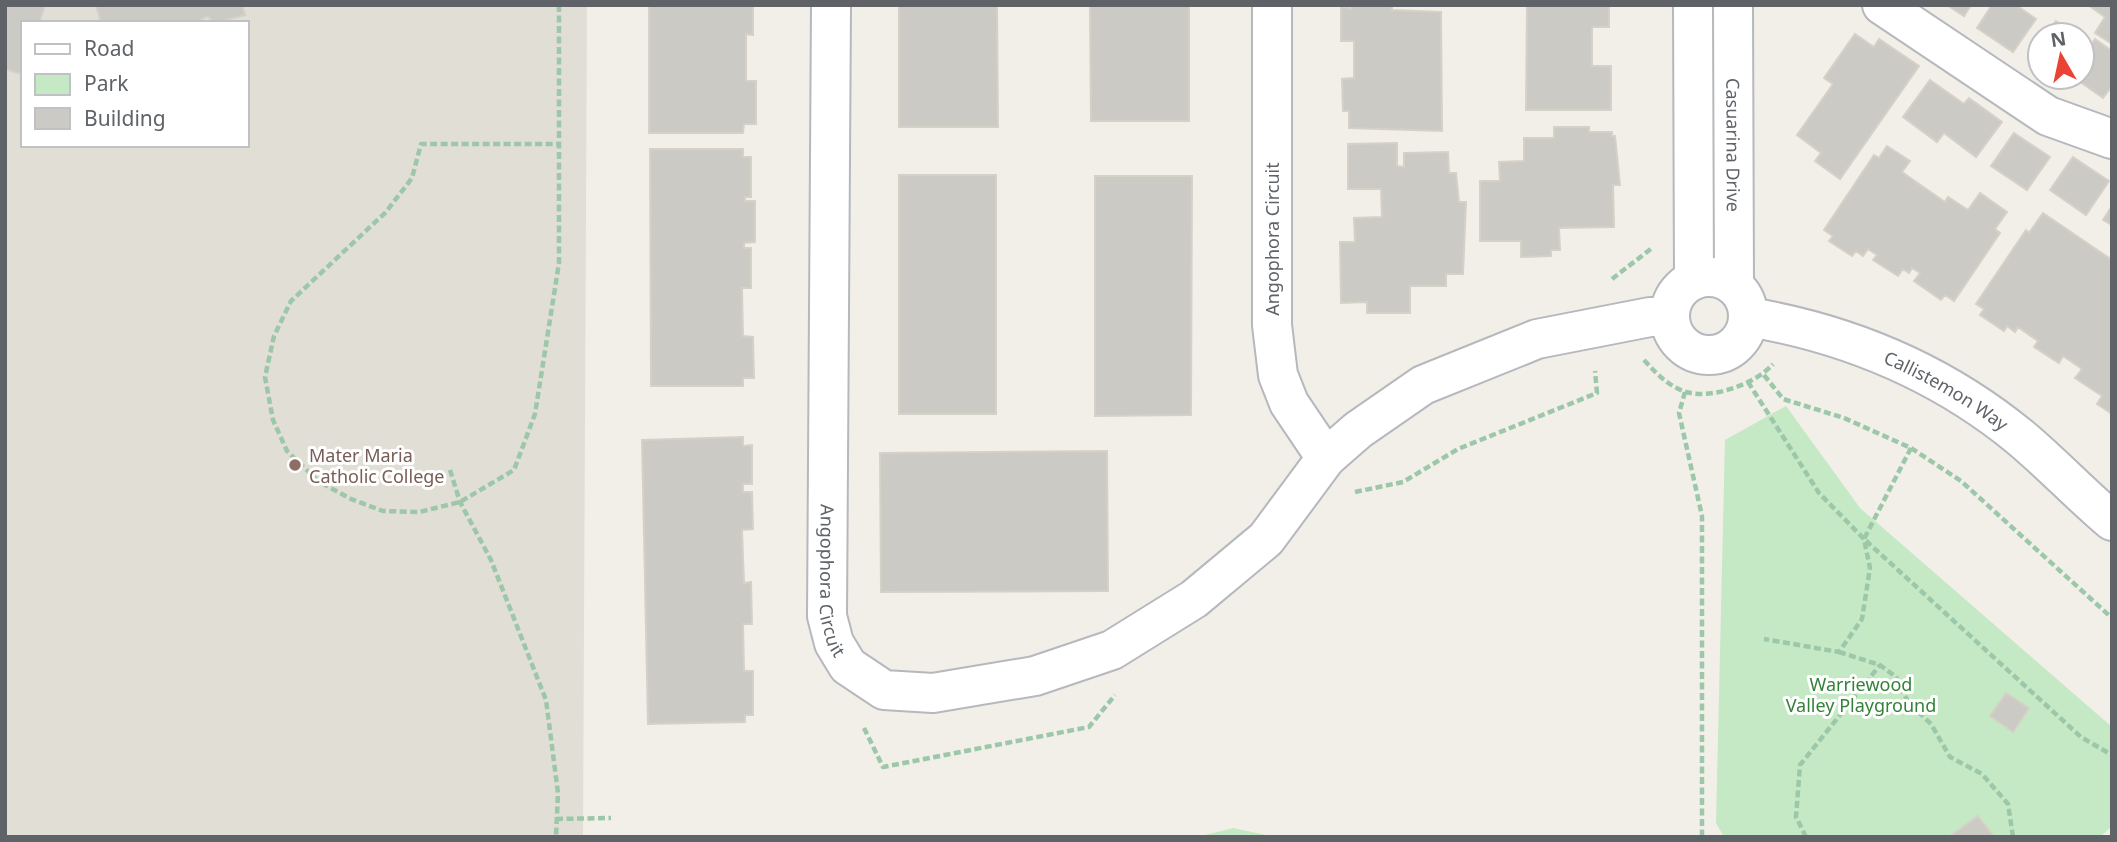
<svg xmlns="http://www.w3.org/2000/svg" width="2117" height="842" font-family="'Noto Sans',sans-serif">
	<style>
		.education { fill: #e1ded6; fill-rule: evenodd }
		.green { fill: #c5e8c5 }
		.building { fill: #cccac5; stroke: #d6d1c6; stroke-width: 2 }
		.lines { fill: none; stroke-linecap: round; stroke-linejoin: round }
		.street-casing { stroke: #b5b8bc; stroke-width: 42 }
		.path { stroke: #9cc7a9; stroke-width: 4.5; stroke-dasharray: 7 3.5; stroke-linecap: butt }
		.street { stroke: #fff; stroke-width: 38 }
		.education-dot { fill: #8d6e63; stroke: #fff; stroke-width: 2.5 }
		.labels { text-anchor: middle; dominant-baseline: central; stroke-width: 6; stroke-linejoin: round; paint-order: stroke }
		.street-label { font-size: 18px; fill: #5f6368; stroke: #fff }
		.education-label { font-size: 18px; fill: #785e54; stroke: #fff; text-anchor: start }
		.park-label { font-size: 18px; fill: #348238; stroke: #fff }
	</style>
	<rect width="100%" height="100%" fill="#f1efe8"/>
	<path class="education" d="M 5,5 L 587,5 L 583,837 L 5,837 ZM 23,23 L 247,23 L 247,145 L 23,145 Z"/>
	<path class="green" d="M 1786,406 L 1860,508 L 2112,727 L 2112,826 L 2100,837 L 1724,837 L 1716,823 L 1725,440 Z
		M 1233,828 L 1275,837 L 1197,837 Z"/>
	<path class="building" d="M 5,5 L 45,5 L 39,23 L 23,23 L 21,74 L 5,69 Z
		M 96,5 L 242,5 L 245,15 L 213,23 L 208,16 L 194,23 L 101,23 Z
		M 649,5 L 753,5 L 753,35 L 746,34 L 746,81 L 756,81 L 756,124 L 744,124 L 743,133 L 649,133 Z
		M 899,5 L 997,5 L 998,127 L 899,127 Z
		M 1090,5 L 1189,5 L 1189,121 L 1091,121 Z
		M 1351,5 L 1392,5 L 1392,10 L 1441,12 L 1442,131 L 1349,128 L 1349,111 L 1343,111 L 1342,79 L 1354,78 L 1354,41 L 1341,41 L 1341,6 L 1351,9 Z
		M 1527,5 L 1609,5 L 1609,27 L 1592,27 L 1592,66 L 1611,66 L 1611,110 L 1526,110 Z
		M 1947,5 L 1971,5 L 1964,16 Z
		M 1992,5 L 2016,5 L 2036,19 L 2013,52 L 1977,28 Z
		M 2088,5 L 2112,5 L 2112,44 L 2095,33 L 2105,17 Z
		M 2056,21 L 2075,35 L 2046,35 Z
		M 1855,34 L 1874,47 L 1879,39 L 1919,66 L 1840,179 L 1815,161 L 1821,153 L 1797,135 L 1833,84 L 1824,78 Z
		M 2095,39 L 2112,51 L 2112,86 L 2103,98 L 2073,77 L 2082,77 L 2082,40 L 2090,46 Z
		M 2040,44 L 2040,66 L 2029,59 Z
		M 1930,80 L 1964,104 L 1969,98 L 2002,122 L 1976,157 L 1944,133 L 1937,142 L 1903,117 Z
		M 1554,127 L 1589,127 L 1589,132 L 1612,132 L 1612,136 L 1615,136 L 1620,185 L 1613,185 L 1614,227 L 1559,228 L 1560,250 L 1551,250 L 1551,256 L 1521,257 L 1521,241 L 1480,241 L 1480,181 L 1500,181 L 1499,162 L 1524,161 L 1524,138 L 1554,138 Z
		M 2014,133 L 2050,157 L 2027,190 L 1991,166 Z
		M 1397,143 L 1397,166 L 1404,167 L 1404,153 L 1448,152 L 1449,173 L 1456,173 L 1459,202 L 1466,202 L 1463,274 L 1446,274 L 1446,286 L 1410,286 L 1410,313 L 1367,313 L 1367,302 L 1341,303 L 1340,242 L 1355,242 L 1354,218 L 1382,217 L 1381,189 L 1348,189 L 1348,144 Z
		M 1887,146 L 1910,161 L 1902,172 L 1945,202 L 1948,197 L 1968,210 L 1980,193 L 2007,212 L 1995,229 L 2000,233 L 1954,301 L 1945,295 L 1941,300 L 1914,281 L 1920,273 L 1912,268 L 1909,273 L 1903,269 L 1898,276 L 1873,260 L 1877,255 L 1868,249 L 1863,256 L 1856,251 L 1852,256 L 1829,241 L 1833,236 L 1824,230 L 1874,155 L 1879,158 Z
		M 650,149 L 743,149 L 743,157 L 751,157 L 751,197 L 745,197 L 745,201 L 755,201 L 755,242 L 744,243 L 744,248 L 751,248 L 751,288 L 742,288 L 743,336 L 753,337 L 754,378 L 743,378 L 743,386 L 651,386 Z
		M 2073,157 L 2109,181 L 2086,215 L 2050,190 Z
		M 899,175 L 996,175 L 996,414 L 899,414 Z
		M 1095,176 L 1192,176 L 1191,415 L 1095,416 Z
		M 2112,206 L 2112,225 L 2103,220 Z
		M 2043,213 L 2112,260 L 2112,414 L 2097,404 L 2102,396 L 2075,378 L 2082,369 L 2063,356 L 2059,363 L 2034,347 L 2038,341 L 2018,327 L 2015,332 L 2007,326 L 2004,331 L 1980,315 L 1984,309 L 1976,304 L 2026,230 L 2029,233 Z
		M 743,437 L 743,446 L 752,445 L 752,484 L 743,484 L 743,492 L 752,492 L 753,529 L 742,530 L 744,583 L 751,582 L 752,624 L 743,624 L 744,671 L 753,671 L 753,715 L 745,715 L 745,722 L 648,724 L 642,440 Z
		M 1107,451 L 1108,591 L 881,592 L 880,453 Z
		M 2006,693 L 2029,708 L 2013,732 L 1990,716 Z
		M 1978,816 L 1994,837 L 1949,837 Z"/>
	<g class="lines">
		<g class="street-casing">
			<g id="street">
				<path id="s1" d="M 831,5 L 827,616 L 834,643 L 848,666 L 884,690 L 933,693 L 1035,676 L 1112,650 L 1194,599 L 1266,539 L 1326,458 L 1358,430 L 1423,385 L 1537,339 L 1650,317 L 1669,317"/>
				<path d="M 1272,5 L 1272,325 L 1278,375 L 1289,403 L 1326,458"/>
				<path d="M 1693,5 L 1694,280"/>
				<path id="s2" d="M 1733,5 L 1734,285"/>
				<path d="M 1882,5 L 2048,116 L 2112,139"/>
				<circle cx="1709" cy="316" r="39"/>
				<path id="s3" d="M 1749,317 C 1849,334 1942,373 2021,438 C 2052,464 2080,494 2112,521"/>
			</g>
		</g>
		<path class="path" d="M 559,5 L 559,263 L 535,414 L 514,470 L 460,502 L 419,512 L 383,511 L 351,499 L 318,481 L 287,451 L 273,420 L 265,377 L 274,336 L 291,301 L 386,212 L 412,178 L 421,144 L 559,144
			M 1612,279 L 1652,248
			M 1644,360 C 1656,373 1666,384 1683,391 C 1709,401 1756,384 1773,364
			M 1764,375 L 1783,399 L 1844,418 L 1911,448 L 1961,481 L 2112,618
			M 1748,382 L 1819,493 L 1864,539 L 1870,568 L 1862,619 L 1839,652 L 1764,639
			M 1685,392 L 1679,413 L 1702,516 L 1702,837
			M 1911,448 L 1864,539 L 2081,737 L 2112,755
			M 450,470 L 460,502 L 491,560 L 546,700 L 558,793 L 556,837
			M 1355,492 L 1403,482 L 1458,449 L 1597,393 L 1595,371
			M 1839,652 L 1880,665 L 1896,677 L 1908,702 L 1931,724 L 1950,757 L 1982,774 L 2008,804 L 2013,837
			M 864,728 L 883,767 L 1089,727 L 1115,695
			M 556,819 L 611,818
			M 1806,837 L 1796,817 L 1800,765 L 1880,665"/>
		<use href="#street" class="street"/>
	</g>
	<circle class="education-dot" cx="295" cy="465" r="7"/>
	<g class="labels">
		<g class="street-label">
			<text stroke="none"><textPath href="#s2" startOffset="140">Casuarina Drive</textPath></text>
			<text transform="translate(1272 239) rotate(-90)">Angophora Circuit</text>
			<text stroke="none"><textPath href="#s3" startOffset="212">Callistemon Way</textPath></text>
			<text stroke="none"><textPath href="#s1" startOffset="576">Angophora Circuit</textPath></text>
		</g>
		<g class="education-label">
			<text x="309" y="455">Mater Maria<tspan x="309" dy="21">Catholic College</tspan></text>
		</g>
		<g class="park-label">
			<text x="1861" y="684">Warriewood<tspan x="1861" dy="21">Valley Playground</tspan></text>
		</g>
	</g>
	<rect width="2117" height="842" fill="none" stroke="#5f6368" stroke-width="14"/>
	<rect x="21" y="21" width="228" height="126" fill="#ffffff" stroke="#bfc1c3" stroke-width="2"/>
	<rect x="35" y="44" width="35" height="10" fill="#ffffff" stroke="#bfc1c3" stroke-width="2"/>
	<text x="84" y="56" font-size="21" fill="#5f6368">Road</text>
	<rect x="35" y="74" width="35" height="21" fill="#c5e8c5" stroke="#bfc1c3" stroke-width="2"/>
	<text x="84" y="91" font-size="21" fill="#5f6368">Park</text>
	<rect x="35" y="108" width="35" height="21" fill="#cccac5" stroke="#bfc1c3" stroke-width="2"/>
	<text x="84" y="126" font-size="21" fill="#5f6368">Building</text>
	<g transform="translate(2061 56) rotate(351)"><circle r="33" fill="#ffffff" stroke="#bfc1c3" stroke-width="2"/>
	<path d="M0-5L12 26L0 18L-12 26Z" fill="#ea4335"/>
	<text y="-10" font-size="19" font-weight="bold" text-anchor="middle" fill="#5f6368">N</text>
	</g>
</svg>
